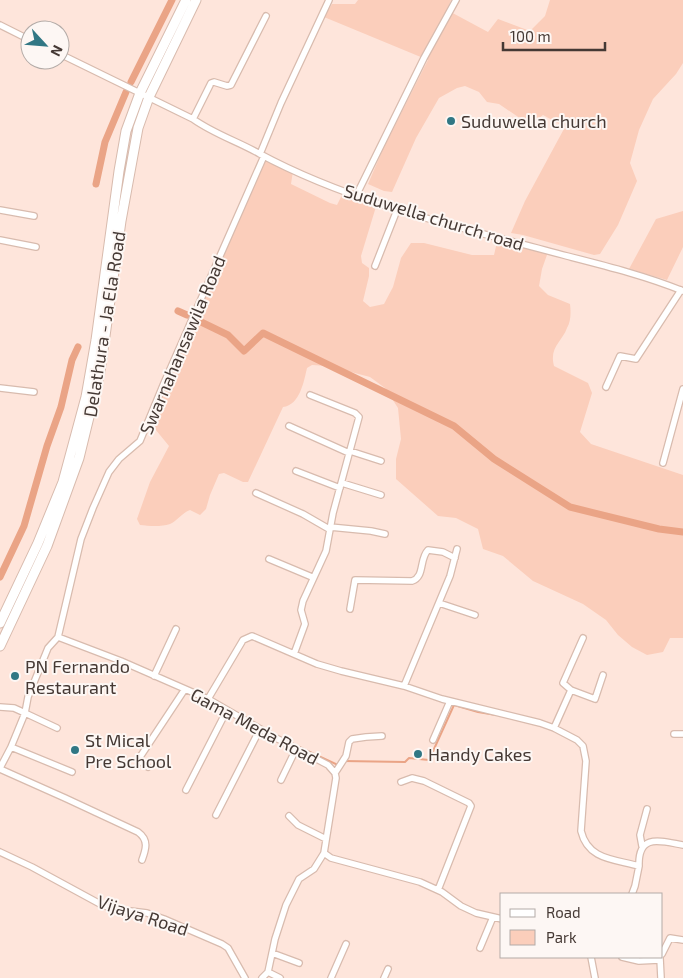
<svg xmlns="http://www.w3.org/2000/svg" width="683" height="978" font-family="'Exo 2',sans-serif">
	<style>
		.green { fill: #fbcebb }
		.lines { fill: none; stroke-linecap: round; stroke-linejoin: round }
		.stream { stroke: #eaa486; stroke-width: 2 }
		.canal { stroke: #eaa486; stroke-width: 7 }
		.minor-casing { stroke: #d8bbae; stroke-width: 8 }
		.primary-casing { stroke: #d8bbae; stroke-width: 11 }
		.minor { stroke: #fff; stroke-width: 5.5 }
		.primary { stroke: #fff; stroke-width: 9 }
		.poi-dot { fill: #317784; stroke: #fdf7f4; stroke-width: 2 }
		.labels { text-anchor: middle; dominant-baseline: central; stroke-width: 4; stroke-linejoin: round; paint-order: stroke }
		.poi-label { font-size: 18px; fill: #453934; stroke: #fdf7f4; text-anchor: start }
		.street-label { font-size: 18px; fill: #453934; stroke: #fdf7f4 }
	</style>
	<rect width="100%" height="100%" fill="#fee5db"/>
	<path class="green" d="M 358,0 L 451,0 L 447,10 L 488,32 L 498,19 L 530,31 L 545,16 L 550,0 L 683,0 L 683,63 L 676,74 L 653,99 L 639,130 L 630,163 L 637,181 L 618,225 L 600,254 L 594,255 L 523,235 L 511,233 L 525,201 L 565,127 L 543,115 L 530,125 L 499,104 L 487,102 L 479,92 L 465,86 L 457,88 L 439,98 L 416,138 L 392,192 L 384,191 L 368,184 L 383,149 L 428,60 L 324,17 L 332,4 L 355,4 Z
		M 270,157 L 290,166 L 293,171 L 291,184 L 330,203 L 337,205 L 345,189 L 378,200 L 361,256 L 362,263 L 369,268 L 369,276 L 363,301 L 370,307 L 384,304 L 393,287 L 401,258 L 411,243 L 424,243 L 472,255 L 494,255 L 498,238 L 548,252 L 542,269 L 539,286 L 548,295 L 570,304 C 571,312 571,321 567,328 C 562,342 549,347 554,366 L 588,383 L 592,393 L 580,432 L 591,444 L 683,475 L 683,638 L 670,638 L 663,652 L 647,655 L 632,647 L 618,635 L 606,620 L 583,604 L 533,581 L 503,556 L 483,549 L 478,529 L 456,518 L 438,516 L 396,479 L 396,459 L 401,439 L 398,408 L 385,388 L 370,377 L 328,366 L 312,365 L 307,368 C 304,381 300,405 283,407 L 248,482 L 243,482 L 224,473 L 219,474 L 210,495 L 206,509 L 200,515 L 190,510 C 182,513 177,521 170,524 C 161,527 149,526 140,525 L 137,519 L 150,482 L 169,446 L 151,424 L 152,415 L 262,164 Z
		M 683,211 L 683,247 L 667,280 L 629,269 L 656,219 Z"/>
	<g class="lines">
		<path class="stream" d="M 299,747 L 338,765
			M 343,761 L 405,762 L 409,758 L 429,760 L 454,705 L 478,712 L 496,715"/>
		<path class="canal" d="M 131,82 L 172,0
			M 96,184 L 105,142 L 126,92
			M 178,311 L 187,315
			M 197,320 L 228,335 L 244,351 L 263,333 L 454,426 L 494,459 L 570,507 L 659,529 L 683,532
			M 0,577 L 24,526 L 47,446 L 61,407 L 72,360 L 78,347"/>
		<g class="minor-casing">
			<path id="minor" d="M 0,25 L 30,40
				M 60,54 L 193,119 C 214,134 237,141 260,154 C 355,205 464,228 567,256 C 606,266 646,276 683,291
				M 193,119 L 211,83 L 214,82 L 227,86 L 231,85 L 266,16
				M 260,154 L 281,103 L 329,0
				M 356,196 L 424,58 L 456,0
				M 0,210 L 34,216
				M 0,240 L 36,247
				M 375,266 L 397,210
				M 606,387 L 620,356 L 636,359 L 681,290
				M 0,388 L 34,392
				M 289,426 L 349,453
				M 350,451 L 381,461
				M 663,463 L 683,389
				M 296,471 L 340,488
				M 342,483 L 381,495
				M 256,493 L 303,514 L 329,529
				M 330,527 L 371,531 L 385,534
				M 269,559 L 312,577
				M 439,603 L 475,615
				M 350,609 L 355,580 L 412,581 C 425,577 419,559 428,550 L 443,552 L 455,558
				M 58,637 L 121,661 L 208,699 L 276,738 L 328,765 L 335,773 L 336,778 L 324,853 L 331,858 L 420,882 L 442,892 L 461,906 L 476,913 L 502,919
				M 583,638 L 563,683 L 571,690 L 595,699 L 603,675
				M 294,654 L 305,624 L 301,610 L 303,601 L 326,551 L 333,513 L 359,417 L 355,413 L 310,395
				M 154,676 L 176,629
				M 404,686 L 450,576 L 457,549
				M 208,699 L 243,640 L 252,636 L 317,664 L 341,671 L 404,686 L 442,699 L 540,723 L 554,728 L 577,740 L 583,746 L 586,761 L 581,831 C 588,860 614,859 639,866 L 635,886 L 632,894
				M 0,707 L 14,708 L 25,713 L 28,697 L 48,648 L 58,637 L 81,539 L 93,508 L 109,472 L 119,459 L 140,441 L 164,383 L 264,156
				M 554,728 L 571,690
				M 674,734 L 683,734
				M 433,740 L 450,701
				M 11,747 L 72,772
				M 148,767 L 140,761 L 140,757 L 185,689
				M 0,768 L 11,747 L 25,713 L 57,728
				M 0,769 L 65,798 L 138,832 C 149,840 146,849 142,860
				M 335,773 L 346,756 L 349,742 L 352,739 L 366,737 L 382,736
				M 281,780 L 296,749
				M 401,782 L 412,778 L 424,781 L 469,803 L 471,806 L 438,890
				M 186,790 L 227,710
				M 216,815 L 260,729
				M 289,816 L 298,825 L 326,839
				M 642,846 L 640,835 L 647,809
				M 0,852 L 32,867 L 102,905 L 114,909 L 147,913 L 164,919 L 222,944 L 228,948 L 245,978
				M 639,866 C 638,833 660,841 683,845
				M 480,948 L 493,917
				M 272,953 L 299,963
				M 662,954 L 670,938 L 683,940
				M 591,957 L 595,978
				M 622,957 L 639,961 L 659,960
				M 660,958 L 661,978
				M 268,972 L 280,978
				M 262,978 L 268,972 L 275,939 L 286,905 L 299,879 L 314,869 L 324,853
				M 331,978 L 346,944
				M 384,978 L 388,969"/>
		</g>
		<g class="primary-casing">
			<path id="primary" d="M 0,623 L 38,543 L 63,482 L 86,397 L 96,340 L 119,171 L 126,131 L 140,93 L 186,0
				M 0,646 L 47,546 L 79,458 L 100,372 L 121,221 L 138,128 L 149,97 L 196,0"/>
		</g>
		<use href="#minor" class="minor"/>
		<use href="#primary" class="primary"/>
	</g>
	<g class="poi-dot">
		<circle cx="451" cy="121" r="5"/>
		<circle cx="15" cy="676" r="5"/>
		<circle cx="75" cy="750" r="5"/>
		<circle cx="418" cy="754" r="5"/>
	</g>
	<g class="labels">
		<g class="poi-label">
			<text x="461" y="121">Suduwella church</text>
			<text x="25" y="666">PN Fernando<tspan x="25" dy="21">Restaurant</tspan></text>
			<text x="85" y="740">St Mical<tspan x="85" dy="21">Pre School</tspan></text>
			<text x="428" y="754">Handy Cakes</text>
		</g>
		<g class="street-label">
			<text transform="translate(434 217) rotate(17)">Suduwella church road</text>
			<text transform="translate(104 324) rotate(-81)">Delathura - Ja Ela Road</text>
			<text transform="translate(182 345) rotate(-67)">Swarnahansawila Road</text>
			<text transform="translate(255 726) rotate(28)">Gama Meda Road</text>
			<text transform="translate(143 915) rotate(18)">Vijaya Road</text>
		</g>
	</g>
	<rect x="500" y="893" width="162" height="65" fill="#fdf7f4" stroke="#b3aba7"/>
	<rect x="510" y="909" width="25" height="8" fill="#ffffff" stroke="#b3aba7"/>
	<text x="546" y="918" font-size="15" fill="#453934">Road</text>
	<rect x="510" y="930" width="25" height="15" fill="#fbcebb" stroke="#b3aba7"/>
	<text x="546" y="943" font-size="15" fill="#453934">Park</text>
	<g transform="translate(45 45) rotate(116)"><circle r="24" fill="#fdf7f4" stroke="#b3aba7"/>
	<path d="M0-4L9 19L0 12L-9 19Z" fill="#317784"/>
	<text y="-8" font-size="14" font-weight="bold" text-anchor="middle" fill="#453934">N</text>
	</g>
	<path d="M503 42v8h102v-8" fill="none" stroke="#453934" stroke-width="2.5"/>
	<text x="510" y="42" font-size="15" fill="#453934" stroke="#fdf7f4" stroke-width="4" paint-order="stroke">100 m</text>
</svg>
